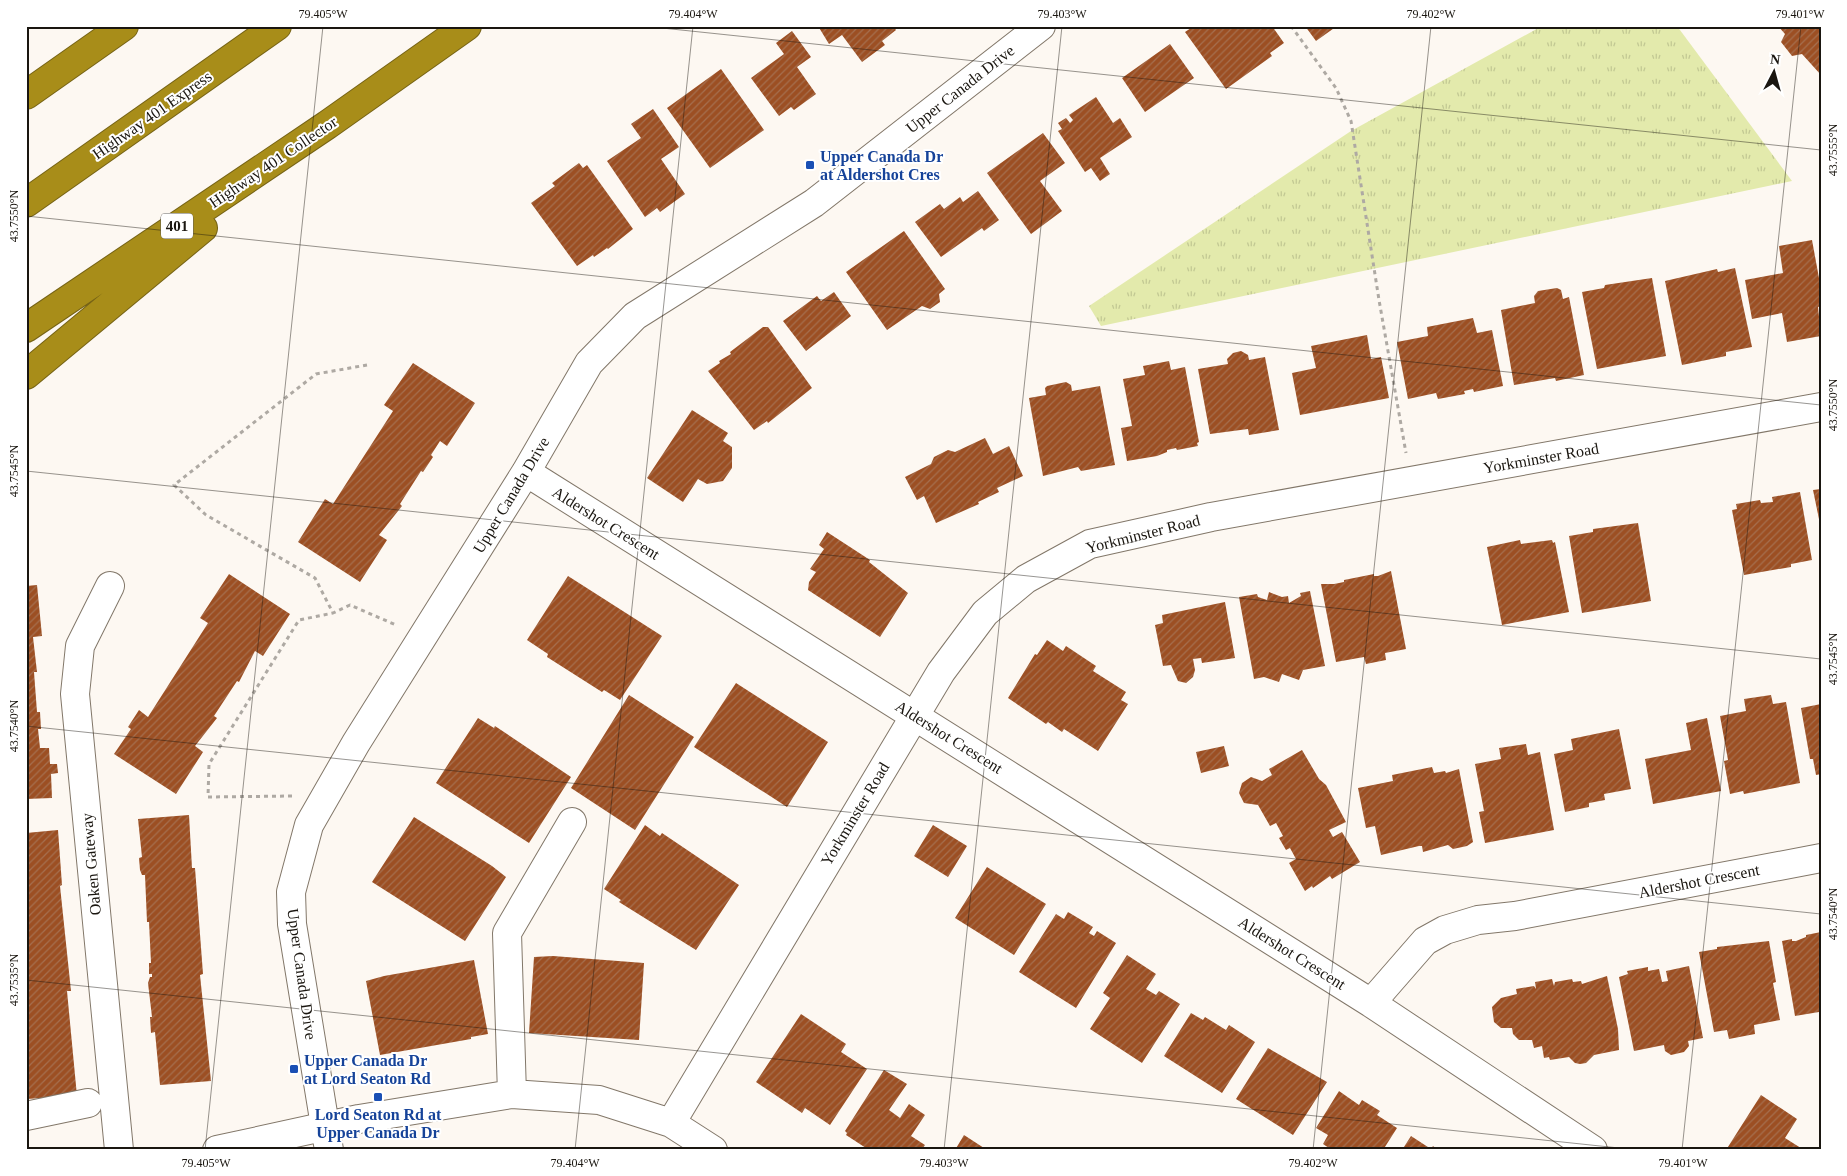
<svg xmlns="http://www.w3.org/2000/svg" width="1847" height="1176" font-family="Georgia,serif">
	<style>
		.grass { fill: url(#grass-tufts) }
		.building { fill: url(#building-hatch) }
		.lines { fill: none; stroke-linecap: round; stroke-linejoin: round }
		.minor-casing { stroke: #827769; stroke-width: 30 }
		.highway-casing { stroke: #766316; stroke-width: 30 }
		.path { stroke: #aea9a3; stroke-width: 3; stroke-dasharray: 4 4; stroke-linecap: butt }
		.minor { stroke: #fff; stroke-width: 28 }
		.highway { stroke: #a88d19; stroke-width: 28 }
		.ticks { fill: none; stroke: #1a1610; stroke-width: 1; stroke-opacity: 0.45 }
		.transit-dot { fill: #1a4fb4; stroke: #fff; stroke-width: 2 }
		.labels { text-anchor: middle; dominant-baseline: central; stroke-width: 4; stroke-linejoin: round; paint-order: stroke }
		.shield { fill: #fff; stroke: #5f5c58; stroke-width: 1 }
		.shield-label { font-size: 15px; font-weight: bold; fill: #1a1610 }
		.street-label { font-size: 16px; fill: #1a1610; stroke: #fff }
		.transit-label { font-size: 16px; font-weight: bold; fill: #164399; stroke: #fff; text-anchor: start }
		.neatline { fill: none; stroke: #1a1610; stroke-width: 2 }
		.ticks-label { font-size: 12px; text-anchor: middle; fill: #1a1610 }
	</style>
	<defs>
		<pattern id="grass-tufts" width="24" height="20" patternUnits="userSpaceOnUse" patternTransform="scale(1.25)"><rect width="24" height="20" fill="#e3eaac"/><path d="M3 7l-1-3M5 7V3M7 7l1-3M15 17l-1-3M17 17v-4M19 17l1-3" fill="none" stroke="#c2c893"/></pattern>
		<pattern id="building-hatch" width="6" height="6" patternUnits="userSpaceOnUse" patternTransform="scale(1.25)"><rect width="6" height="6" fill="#9c4f23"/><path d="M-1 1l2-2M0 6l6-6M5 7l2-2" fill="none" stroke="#a56f4f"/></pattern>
	</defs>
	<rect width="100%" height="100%" fill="#fdf8f2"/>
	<path class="grass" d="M 1542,26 L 1677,26 L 1792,181 L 1101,326 L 1089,306 L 1351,131 Z"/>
	<path class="building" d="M 818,26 L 893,26 L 896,30 L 882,41 L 885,45 L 862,62 L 842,35 L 829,44 Z
		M 1194,26 L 1272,26 L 1284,43 L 1270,53 L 1272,56 L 1226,89 L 1185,32 Z
		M 1305,26 L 1337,26 L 1316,41 Z
		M 1778,26 L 1821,26 L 1821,75 L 1802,54 L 1792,56 L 1781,42 L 1785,34 Z
		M 792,31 L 811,57 L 797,67 L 816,94 L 794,110 L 791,107 L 779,116 L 751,78 L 784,54 L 776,43 Z
		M 1170,44 L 1194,78 L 1145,112 L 1122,78 Z
		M 721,69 L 764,130 L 710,168 L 667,108 Z
		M 1096,97 L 1113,123 L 1120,118 L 1132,137 L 1100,158 L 1110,174 L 1100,181 L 1091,168 L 1085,172 L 1058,131 L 1062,129 L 1058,123 L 1066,118 L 1070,123 L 1073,120 L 1069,115 Z
		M 653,109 L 679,147 L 661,159 L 685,194 L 660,212 L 657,208 L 645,217 L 607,161 L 641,138 L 631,124 Z
		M 1043,133 L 1065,163 L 1040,181 L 1062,211 L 1031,234 L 987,173 Z
		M 579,163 L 583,168 L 587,165 L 633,229 L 608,249 L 607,248 L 594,257 L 593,255 L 577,266 L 531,203 L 555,186 L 552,183 Z
		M 978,191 L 999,220 L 984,231 L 982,228 L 941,257 L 915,222 L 940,204 L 944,209 L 960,197 L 963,202 Z
		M 904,231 L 945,289 L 939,294 L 940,302 L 930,309 L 922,306 L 887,330 L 846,272 Z
		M 1812,240 L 1821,289 L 1821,306 L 1818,307 L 1821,336 L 1787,342 L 1782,313 L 1752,319 L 1745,280 L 1783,273 L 1779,246 Z
		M 1735,268 L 1752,347 L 1726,352 L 1726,356 L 1682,365 L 1665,281 L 1717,269 L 1718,272 Z
		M 1652,278 L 1666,356 L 1597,369 L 1582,292 L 1604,288 L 1605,285 Z
		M 1557,288 L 1561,290 L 1563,299 L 1569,297 L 1584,375 L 1556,381 L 1555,378 L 1514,385 L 1501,310 L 1535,303 L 1534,296 L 1538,291 Z
		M 834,292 L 851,316 L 806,351 L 783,321 L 817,296 L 821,301 Z
		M 1473,318 L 1477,333 L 1492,330 L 1503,386 L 1474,392 L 1473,389 L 1464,391 L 1465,394 L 1438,399 L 1436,393 L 1408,399 L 1397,342 L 1428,336 L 1427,327 Z
		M 763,327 L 768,327 L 812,388 L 768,423 L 767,421 L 754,430 L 708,371 L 720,363 L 719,361 L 731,354 L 730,352 Z
		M 1367,335 L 1371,359 L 1381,357 L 1389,398 L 1300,415 L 1292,373 L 1316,368 L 1311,346 Z
		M 1241,351 L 1248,355 L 1249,360 L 1265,357 L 1279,430 L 1249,435 L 1248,429 L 1210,434 L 1198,369 L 1228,364 L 1227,359 L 1233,353 Z
		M 1169,361 L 1171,370 L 1185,367 L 1199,442 L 1197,443 L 1198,446 L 1177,450 L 1176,448 L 1167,450 L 1167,452 L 1157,456 L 1127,461 L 1121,428 L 1132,426 L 1123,379 L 1145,375 L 1143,366 Z
		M 413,363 L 475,403 L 447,446 L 440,441 L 431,455 L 433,457 L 423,472 L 421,471 L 400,504 L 402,506 L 379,535 L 387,540 L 360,582 L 298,542 L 325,499 L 333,504 L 393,411 L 384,405 Z
		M 1066,382 L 1071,385 L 1072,391 L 1100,386 L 1115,465 L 1081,471 L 1078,467 L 1043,476 L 1029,398 L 1046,395 L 1045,388 L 1047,386 Z
		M 692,410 L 728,433 L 723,441 L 732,447 L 732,468 L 723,481 L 707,484 L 698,479 L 683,502 L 647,478 Z
		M 985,438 L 993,454 L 1009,446 L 1023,476 L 997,488 L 999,492 L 978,502 L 979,504 L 936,523 L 924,496 L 917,500 L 905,477 L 931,464 L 934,457 L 948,450 L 955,452 Z
		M 1821,489 L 1821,524 L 1820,524 L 1813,490 Z
		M 1800,492 L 1812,560 L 1791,564 L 1791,567 L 1744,575 L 1732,510 L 1737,509 L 1736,504 L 1760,500 L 1761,503 L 1773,502 L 1772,497 Z
		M 1638,523 L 1651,601 L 1582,613 L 1569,536 L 1593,532 L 1593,529 Z
		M 827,532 L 870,560 L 869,562 L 908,593 L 880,637 L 808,590 L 809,582 L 816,572 L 810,569 L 824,549 L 819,545 Z
		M 1520,540 L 1521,544 L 1552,540 L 1553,543 L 1555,542 L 1569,612 L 1502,625 L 1487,547 Z
		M 1391,571 L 1406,649 L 1385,653 L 1386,660 L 1366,664 L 1364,657 L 1336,662 L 1321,584 L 1334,584 L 1344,582 L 1344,580 L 1374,574 L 1374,576 L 1378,576 Z
		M 229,574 L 290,614 L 263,656 L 255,651 L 239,682 L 237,681 L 214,716 L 217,718 L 195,746 L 203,752 L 176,794 L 114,754 L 131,729 L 128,727 L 139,710 L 148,717 L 208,623 L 200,618 Z
		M 568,576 L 662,636 L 620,700 L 604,690 L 602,692 L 547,657 L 548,654 L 527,640 Z
		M 37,585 L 42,636 L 33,637 L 37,672 L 34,672 L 37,712 L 40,712 L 41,729 L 38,729 L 40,748 L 49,748 L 50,764 L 57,764 L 58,773 L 51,774 L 52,798 L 26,799 L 26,586 Z
		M 1310,591 L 1325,666 L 1303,670 L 1299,680 L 1282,674 L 1279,682 L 1264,677 L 1254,679 L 1239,597 L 1257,594 L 1258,597 L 1267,600 L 1269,592 L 1282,597 L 1288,596 L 1289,603 L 1301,596 L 1300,593 Z
		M 1225,602 L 1235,658 L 1202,663 L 1201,658 L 1193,659 L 1195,670 L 1193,677 L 1186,683 L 1178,681 L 1171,665 L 1163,666 L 1155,625 L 1163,623 L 1162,615 Z
		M 1047,640 L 1063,651 L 1066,646 L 1096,666 L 1093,671 L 1126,692 L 1121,700 L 1128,704 L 1098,751 L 1064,729 L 1062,732 L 1048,722 L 1046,724 L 1008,698 L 1035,654 L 1037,655 Z
		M 736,683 L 828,742 L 787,807 L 694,747 Z
		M 629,695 L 694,737 L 635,830 L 571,788 Z
		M 1771,695 L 1773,704 L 1786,702 L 1800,783 L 1744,794 L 1743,791 L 1730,794 L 1724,761 L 1728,760 L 1720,716 L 1746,711 L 1744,699 Z
		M 1821,704 L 1821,774 L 1816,775 L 1813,759 L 1810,759 L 1801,708 Z
		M 478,718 L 494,728 L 495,726 L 571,777 L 529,843 L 436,783 Z
		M 1707,718 L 1721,791 L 1653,804 L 1645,759 L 1691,750 L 1686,723 Z
		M 1619,729 L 1631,789 L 1604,794 L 1605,800 L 1589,803 L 1589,807 L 1565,812 L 1554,754 L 1573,750 L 1571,739 Z
		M 1526,744 L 1528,755 L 1540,752 L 1554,830 L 1485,843 L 1479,812 L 1484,811 L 1475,764 L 1501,759 L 1499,748 Z
		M 1224,746 L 1229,766 L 1201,773 L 1196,752 Z
		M 1302,750 L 1319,779 L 1326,785 L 1346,822 L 1329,830 L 1333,837 L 1342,832 L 1360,862 L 1332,879 L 1330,876 L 1313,888 L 1312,886 L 1305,891 L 1289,863 L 1296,859 L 1290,848 L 1286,850 L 1279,838 L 1283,836 L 1276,823 L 1270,826 L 1258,805 L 1244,803 L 1239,793 L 1242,783 L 1251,777 L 1262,781 L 1272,775 L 1269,769 Z
		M 1432,767 L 1434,773 L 1445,771 L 1446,773 L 1459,769 L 1473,842 L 1467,846 L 1453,849 L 1448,845 L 1423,852 L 1422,846 L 1419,846 L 1381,855 L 1375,826 L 1366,828 L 1358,788 L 1393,781 L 1392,775 Z
		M 189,815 L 192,868 L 195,868 L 203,974 L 200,975 L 211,1081 L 160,1085 L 155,1032 L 151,1033 L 150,1017 L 152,1017 L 148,983 L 150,977 L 152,977 L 152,974 L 149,974 L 149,963 L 151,963 L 149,922 L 147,922 L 145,875 L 142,875 L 140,870 L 139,858 L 142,857 L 138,819 Z
		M 414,817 L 492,866 L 506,877 L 465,941 L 372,882 Z
		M 645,825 L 660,836 L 662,833 L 739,885 L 696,950 L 619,902 L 621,900 L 604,889 Z
		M 933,825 L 967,846 L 948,877 L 914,856 Z
		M 58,830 L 62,885 L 60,886 L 71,991 L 67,991 L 77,1096 L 26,1099 L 26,833 Z
		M 987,867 L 1046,904 L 1014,955 L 955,918 Z
		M 1068,912 L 1093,927 L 1089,933 L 1094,936 L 1097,931 L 1116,943 L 1076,1008 L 1019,972 L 1056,914 L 1064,919 Z
		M 1821,932 L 1821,1015 L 1819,1012 L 1795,1016 L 1782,941 L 1792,939 L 1792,941 L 1796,941 L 1806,937 L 1806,935 Z
		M 1769,941 L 1776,982 L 1773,983 L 1780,1020 L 1754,1025 L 1755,1034 L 1729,1039 L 1727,1030 L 1714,1032 L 1699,952 L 1717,949 L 1717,947 Z
		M 1127,955 L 1156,974 L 1146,989 L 1156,995 L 1159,991 L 1180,1004 L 1142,1063 L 1090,1029 L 1110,998 L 1103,993 Z
		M 553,956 L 644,963 L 639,1040 L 529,1033 L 534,957 Z
		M 474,960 L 488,1034 L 471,1037 L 471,1039 L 380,1055 L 366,981 L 384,976 Z
		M 1689,966 L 1703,1038 L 1688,1041 L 1689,1046 L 1684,1052 L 1671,1055 L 1665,1051 L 1664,1045 L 1634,1051 L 1619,977 L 1628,974 L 1627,971 L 1648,967 L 1648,971 L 1659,969 L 1662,982 L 1668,981 L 1666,971 Z
		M 1607,976 L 1618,1029 L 1619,1050 L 1594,1055 L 1586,1063 L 1580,1064 L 1575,1063 L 1569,1057 L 1550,1060 L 1549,1057 L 1544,1058 L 1542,1046 L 1534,1048 L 1532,1040 L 1519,1040 L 1513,1034 L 1512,1028 L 1501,1028 L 1494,1022 L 1492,1007 L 1501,998 L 1517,994 L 1516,989 L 1534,986 L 1536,989 L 1535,982 L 1552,979 L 1554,986 L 1555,982 L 1572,979 L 1573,982 L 1581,981 L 1582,984 Z
		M 1191,1013 L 1203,1020 L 1205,1017 L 1226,1030 L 1229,1025 L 1255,1042 L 1222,1093 L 1164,1056 Z
		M 801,1014 L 846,1044 L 841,1052 L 867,1069 L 830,1125 L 805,1108 L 802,1113 L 756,1082 Z
		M 1268,1048 L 1327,1082 L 1293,1135 L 1236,1099 Z
		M 884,1070 L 907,1084 L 889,1110 L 900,1118 L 909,1104 L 925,1115 L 911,1136 L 925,1145 L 922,1150 L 869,1150 L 846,1135 L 847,1133 L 845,1131 Z
		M 1339,1091 L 1359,1105 L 1362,1100 L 1380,1111 L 1377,1115 L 1397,1128 L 1383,1150 L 1332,1150 L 1323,1144 L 1328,1135 L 1316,1128 Z
		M 1761,1095 L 1797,1119 L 1785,1138 L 1804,1150 L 1726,1150 Z
		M 964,1135 L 984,1148 L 987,1150 L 955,1150 Z
		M 1411,1136 L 1431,1149 L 1433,1146 L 1438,1150 L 1402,1150 Z"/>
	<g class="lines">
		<g class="minor-casing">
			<path id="minor" d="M 526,472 L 1371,1003 L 1593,1150
				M 110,586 L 80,646 L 75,694 L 119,1150
				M 1371,1003 L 1425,941 L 1445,930 L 1478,920 L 1515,916 L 1821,858
				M 512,1094 L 507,933 L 572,822
				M 26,1116 L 88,1103
				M 671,1123 L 941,672 L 985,613 L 1026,579 L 1090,544 L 1211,517 L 1821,407
				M 217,1150 L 359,1119 L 512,1094 L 599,1100 L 671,1123 L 713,1150
				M 329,1150 L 292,924 L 291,892 L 309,825 L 356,743 L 526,472 L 589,363 L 635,316 L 814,203 L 1041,26"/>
		</g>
		<g class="highway-casing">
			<path id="highway" d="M 26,95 L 124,26
				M 26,203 L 277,26
				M 26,328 L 327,125 L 467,26
				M 26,375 L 203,228"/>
		</g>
		<path class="path" d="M 1291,26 L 1336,88 L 1351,121 L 1379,300 L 1406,453
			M 367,365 L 316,374 L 174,485 L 206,515 L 315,578 L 333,613 L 350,605 L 396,625
			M 292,796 L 208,797 L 209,764 L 299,620 L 333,613"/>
		<use href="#minor" class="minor"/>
		<use href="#highway" class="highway"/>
	</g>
	<path class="ticks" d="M 643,26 L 1821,150M 26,216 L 1821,405M 26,471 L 1821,659M 26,726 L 1821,914M 26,980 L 1638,1150M 205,1150 L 323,26M 575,1150 L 693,26M 944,1150 L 1062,26M 1313,1150 L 1431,26M 1682,1150 L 1801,26"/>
	<g class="transit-dot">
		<rect x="805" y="160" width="10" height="10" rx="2.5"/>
		<rect x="289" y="1064" width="10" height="10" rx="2.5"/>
		<rect x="373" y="1092" width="10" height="10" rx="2.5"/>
	</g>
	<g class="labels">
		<rect class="shield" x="161" y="213.5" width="32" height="25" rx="4"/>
		<g class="shield-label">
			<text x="177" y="226">401</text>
		</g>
		<g class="street-label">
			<text transform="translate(960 89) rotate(-38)">Upper Canada Drive</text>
			<text transform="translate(152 115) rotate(-35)">Highway 401 Express</text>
			<text transform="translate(273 162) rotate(-34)">Highway 401 Collector</text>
			<text transform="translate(1541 458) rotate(-10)">Yorkminster Road</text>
			<text transform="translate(511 495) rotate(-59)">Upper Canada Drive</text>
			<text transform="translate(606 523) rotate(32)">Aldershot Crescent</text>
			<text transform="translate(1143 534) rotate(-14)">Yorkminster Road</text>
			<text transform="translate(949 737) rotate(32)">Aldershot Crescent</text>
			<text transform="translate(855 814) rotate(-59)">Yorkminster Road</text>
			<text transform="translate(91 864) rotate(-95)">Oaken Gateway</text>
			<text transform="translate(1699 881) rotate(-11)">Aldershot Crescent</text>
			<text transform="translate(1292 953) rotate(32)">Aldershot Crescent</text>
			<text transform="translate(302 974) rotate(82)">Upper Canada Drive</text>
		</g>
		<g class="transit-label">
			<text x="820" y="156">Upper Canada Dr<tspan x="820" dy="18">at Aldershot Cres</tspan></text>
			<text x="304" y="1060">Upper Canada Dr<tspan x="304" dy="18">at Lord Seaton Rd</tspan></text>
			<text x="378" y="1114" text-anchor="middle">Lord Seaton Rd at<tspan x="378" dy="18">Upper Canada Dr</tspan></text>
		</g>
	</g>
	<rect width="1847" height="1176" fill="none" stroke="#ffffff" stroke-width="55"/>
	<g transform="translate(1774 72) rotate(6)" stroke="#ffffff" stroke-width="4" paint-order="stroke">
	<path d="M0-4L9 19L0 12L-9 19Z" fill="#1a1610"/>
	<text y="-8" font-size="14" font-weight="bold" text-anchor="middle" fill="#1a1610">N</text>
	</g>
	<rect x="28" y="28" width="1792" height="1120" class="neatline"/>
	<g class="ticks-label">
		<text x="323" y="18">79.405°W</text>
		<text x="693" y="18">79.404°W</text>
		<text x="1062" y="18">79.403°W</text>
		<text x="1431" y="18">79.402°W</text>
		<text x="1800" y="18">79.401°W</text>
		<text transform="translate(1833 150) rotate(-90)" y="4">43.7555°N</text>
		<text transform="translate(14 216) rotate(-90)" y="4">43.7550°N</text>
		<text transform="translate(1833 405) rotate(-90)" y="4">43.7550°N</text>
		<text transform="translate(14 471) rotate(-90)" y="4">43.7545°N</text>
		<text transform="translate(1833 659) rotate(-90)" y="4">43.7545°N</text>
		<text transform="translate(14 726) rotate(-90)" y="4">43.7540°N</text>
		<text transform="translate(1833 914) rotate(-90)" y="4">43.7540°N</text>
		<text transform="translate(14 980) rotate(-90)" y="4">43.7535°N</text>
		<text x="206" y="1167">79.405°W</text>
		<text x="575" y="1167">79.404°W</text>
		<text x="944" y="1167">79.403°W</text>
		<text x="1313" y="1167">79.402°W</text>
		<text x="1683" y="1167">79.401°W</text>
	</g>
</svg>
